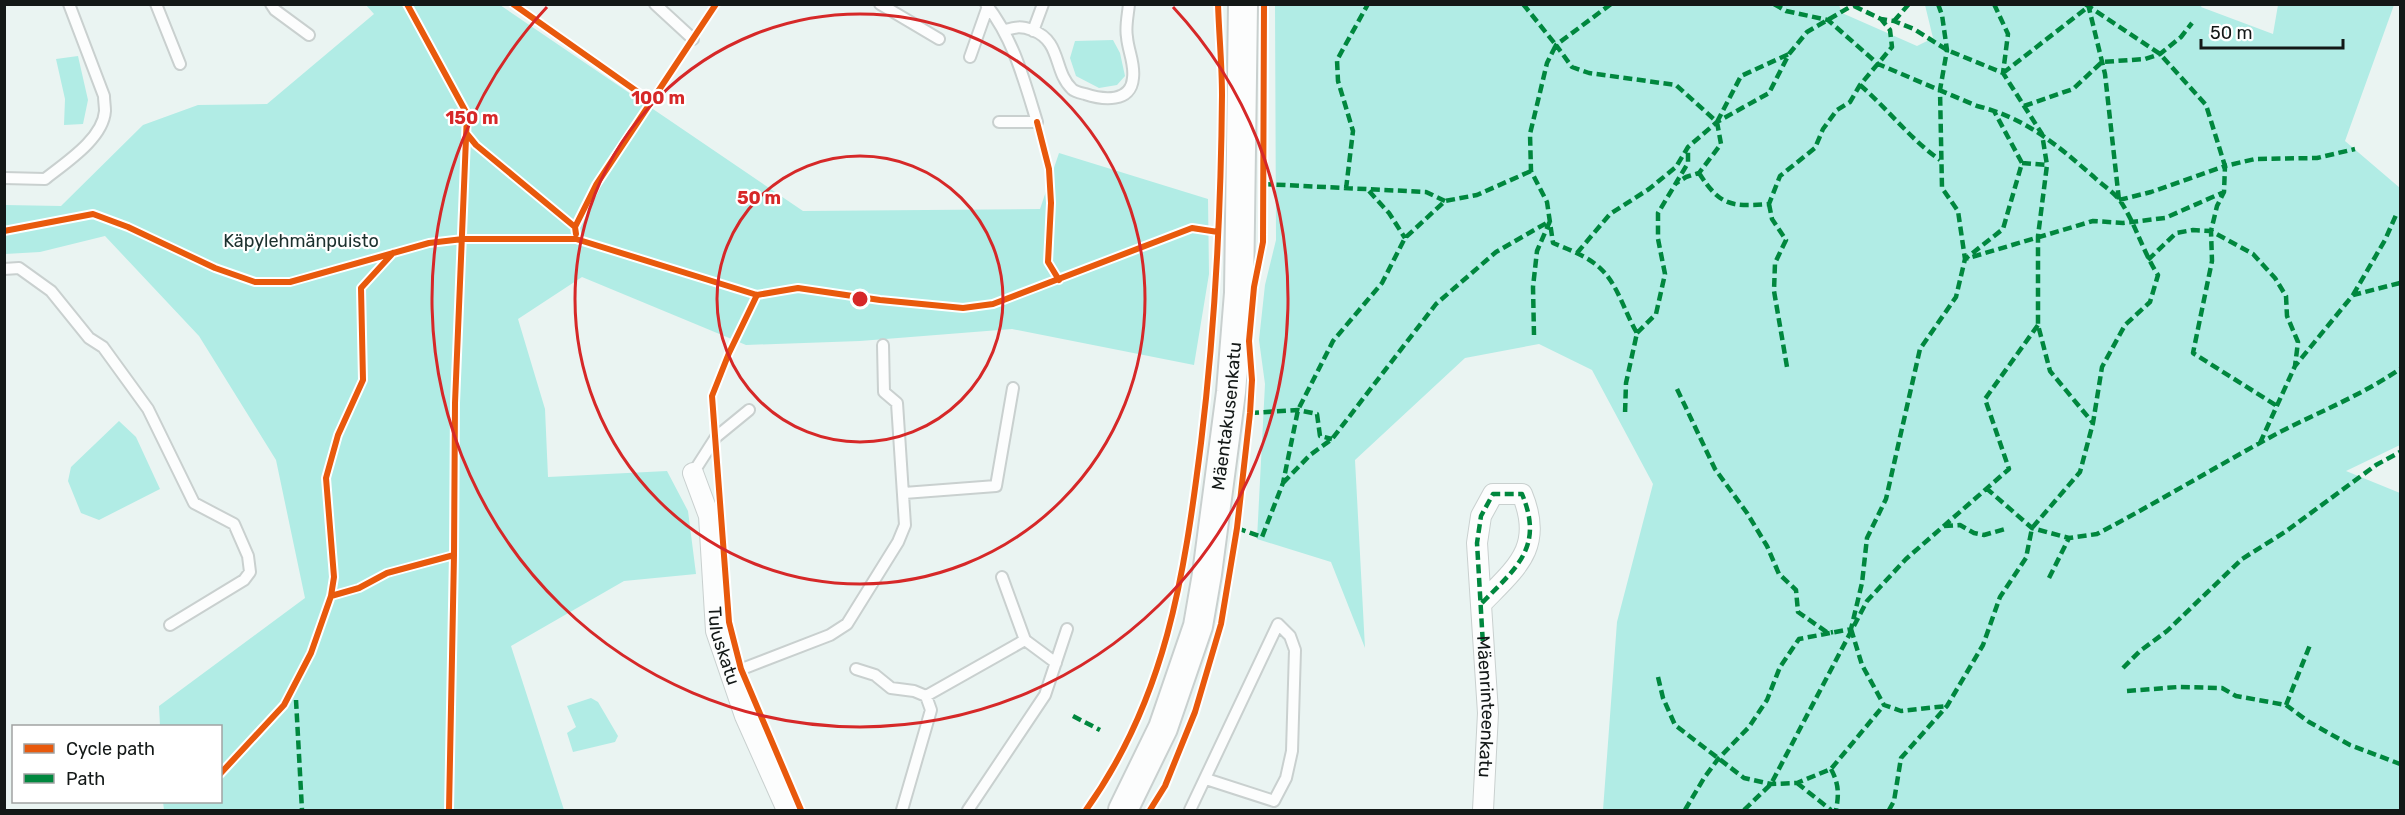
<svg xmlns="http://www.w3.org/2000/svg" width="2405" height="815" font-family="Rubik,sans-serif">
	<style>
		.green { fill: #b1ece5 }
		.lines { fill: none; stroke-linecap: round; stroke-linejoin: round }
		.lane-casing { stroke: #c9d0cf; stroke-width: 14 }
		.street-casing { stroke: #c9d0cf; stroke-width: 22 }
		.secondary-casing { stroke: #c9d0cf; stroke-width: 32 }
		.lane { stroke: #fcfdfd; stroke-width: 10 }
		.street { stroke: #fcfdfd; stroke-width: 20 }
		.secondary { stroke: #fcfdfd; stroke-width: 28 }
		.quiet { stroke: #00873e; stroke-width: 4.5; stroke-dasharray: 9 4.5; stroke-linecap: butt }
		.cycleway-casing { stroke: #fff; stroke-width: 10 }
		.cycleway { stroke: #e8590c; stroke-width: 6 }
		.ring { fill: none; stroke: #d62828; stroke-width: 3 }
		.labels { text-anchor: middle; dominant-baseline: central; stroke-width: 4.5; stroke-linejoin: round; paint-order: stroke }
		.park-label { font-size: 18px; fill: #1c312e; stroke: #fff }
		.street-label { font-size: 18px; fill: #131817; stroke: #fff }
		.centre { fill: #d62828; stroke: #fff; stroke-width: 3 }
		.ring-label { font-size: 18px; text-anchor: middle; font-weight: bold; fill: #d62828; stroke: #fff; stroke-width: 4.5; stroke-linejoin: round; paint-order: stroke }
	</style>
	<rect width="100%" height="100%" fill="#eaf4f2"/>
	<path class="green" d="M 366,5 L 500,5 L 803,211 L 1040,209 L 1059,153 L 1208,199 L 1209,274 L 1194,365 L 1012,329 L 860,341 L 746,345 L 582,277 L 518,319 L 545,409 L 548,477 L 667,471 L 688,511 L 696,574 L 624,581 L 511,646 L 564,810 L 164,810 L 163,802 L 220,802 L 220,726 L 160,726 L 159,706 L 305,598 L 276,460 L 199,336 L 105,236 L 40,252 L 5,254 L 5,205 L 61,206 L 143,125 L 198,105 L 267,104 L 374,14 Z
		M 1275,5 L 1839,5 L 1842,13 L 1917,46 L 1933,38 L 1925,5 L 2202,5 L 2201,7 L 2273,34 L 2278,5 L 2394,5 L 2345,141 L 2400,188 L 2400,445 L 2346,471 L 2400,493 L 2400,810 L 1603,810 L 1617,622 L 1653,484 L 1592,370 L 1539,344 L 1465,358 L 1355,460 L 1365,648 L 1331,562 L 1257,539 L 1265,384 L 1259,340 L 1265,285 L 1276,240 Z
		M 1113,40 L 1120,53 L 1125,76 L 1117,85 L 1099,88 L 1076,76 L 1070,58 L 1075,41 Z
		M 78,56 L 88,100 L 83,124 L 64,125 L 65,99 L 56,59 Z
		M 119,421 L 136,437 L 160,489 L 99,520 L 81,513 L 68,481 L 71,467 Z
		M 591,698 L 598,702 L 618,736 L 615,742 L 573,752 L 567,733 L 576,727 L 567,706 Z"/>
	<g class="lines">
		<g class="lane-casing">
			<path id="lane" d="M 156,4 L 180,64
				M 271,4 L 275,10 L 309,35
				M 655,4 L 693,39
				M 880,4 L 939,39
				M 986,4 C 1014,40 1024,80 1037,122 L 999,122
				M 1005,30 C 1016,27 1021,26 1032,30 C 1062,41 1053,71 1072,89 C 1075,92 1081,93 1085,94 C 1103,100 1131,103 1133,78 C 1135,63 1128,51 1127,37 C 1125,27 1128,15 1129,4
				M 1033,31 L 1043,4
				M 970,57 L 988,6
				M 4,178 L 45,179 C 65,163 103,139 105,111 C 105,106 104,101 104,96 L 69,4
				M 4,269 L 19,268 L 51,291 L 89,338 L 103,347 L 148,409 L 194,503 L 234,524 L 248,556 L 250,572 L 244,580 L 170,625
				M 693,473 L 716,437 L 749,410
				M 904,493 L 996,486 L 1013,388
				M 1002,577 L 1025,640 L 1056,663
				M 856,669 L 875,675 L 891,688 L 914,691 L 926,696
				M 729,674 L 830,635 L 847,624 L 898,542 L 905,525 L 897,403 L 884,392 L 883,345
				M 902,810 L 931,710 L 926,696 L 1025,640
				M 968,810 L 1045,695 L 1067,629
				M 1190,810 L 1278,624 L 1290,636 L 1295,650 L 1292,751 L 1286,778 L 1274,801 L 1206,779"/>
		</g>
		<g class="street-casing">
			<g id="street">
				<path id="s1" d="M 693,473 L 709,516 L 716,631 L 745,716 L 787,810"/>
				<path id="s2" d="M 1482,603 C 1517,567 1544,547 1522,494 L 1493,494 L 1481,516 L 1477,543 L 1488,713 L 1483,810"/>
			</g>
		</g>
		<g class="secondary-casing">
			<g id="secondary">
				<path id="s3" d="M 1123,810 L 1163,728 L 1198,626 L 1207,574 L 1231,392 L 1239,293 L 1243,4"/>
			</g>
		</g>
		<use href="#lane" class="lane"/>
		<use href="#street" class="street"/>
		<use href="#secondary" class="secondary"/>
		<path class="quiet" d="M 1523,4 L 1556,45 L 1547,63 L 1530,134 L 1531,171 L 1547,202 L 1553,243 C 1570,250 1590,257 1603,271 C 1619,288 1625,313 1637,333 L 1626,383 L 1625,414
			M 1611,4 L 1556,45 L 1572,67 L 1589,73 L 1676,85 L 1717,122 L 1721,144 L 1699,173 L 1686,177 L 1675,184
			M 1774,4 L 1786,11 L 1828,20 L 1878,64 L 1977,106 C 2026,118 2057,145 2094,177 C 2102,185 2114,192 2121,202 C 2136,225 2143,252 2158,275 L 2150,302 L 2125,325 L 2102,367 L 2093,423 L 2080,472 L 2032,528 L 2026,558 L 2000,597 L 1983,645 L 1947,706 L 1901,758 L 1894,801 L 1889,810
			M 1938,4 L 1942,15 L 1947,50 L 1940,90 L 1942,188 L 1958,211 L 1965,259 L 2093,221 L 2123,223 L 2165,218 L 2224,192
			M 1994,4 L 2008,34 L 2003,73
			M 2085,4 L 2160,54 L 2206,105 L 2225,166 L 2255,159 L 2317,158 L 2355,149
			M 2088,4 L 2105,74 L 2119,200
			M 1854,6 L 1881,19 L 1894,21 L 1914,29 L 1947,50 L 2003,73 L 2042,134 L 2047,165 L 2038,236 L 2038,325 L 2050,371 L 2093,423
			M 1894,21 L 1909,4
			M 2003,73 L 2088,7
			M 1860,85 C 1888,109 1910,139 1940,160
			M 2024,106 L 2073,89 L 2102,62 L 2145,59 L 2160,54 L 2181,37 L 2192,23
			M 1717,122 L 1741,76 L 1789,54
			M 2022,163 L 2047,165
			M 1699,173 C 1720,206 1731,207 1769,204 L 1780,176 L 1815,148 L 1823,129 L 1837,110 L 1850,102 L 1860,85 L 1892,47 L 1890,30 L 1881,19
			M 1263,184 L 1426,192 L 1445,201
			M 1346,189 L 1353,131 L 1338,81 L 1337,60 L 1368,4
			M 1369,191 L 1389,213 L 1405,238
			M 2119,200 L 2151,192 L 2225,166 L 2224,192 L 2217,206 L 2211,231 L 2212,261 L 2193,353 L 2277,406
			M 1769,204 L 1772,219 L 1786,240 L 1775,263 L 1774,291 L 1787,367
			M 1577,253 L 1610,214 L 1649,189 L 1676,167 L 1688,147 L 1717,122 L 1769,93 L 1789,54 L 1807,32 L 1855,4
			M 2148,260 L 2176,233 L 2193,230 L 2211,231 L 2253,254 L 2275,278 L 2286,296 L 2287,316 L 2298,342 L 2295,366
			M 2353,295 L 2385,240 L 2396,215
			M 1637,333 L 1656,314 L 1665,274 L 1658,239 L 1658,213 L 1688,163 L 1688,147
			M 1534,335 L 1533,287 L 1537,251 L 1550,221
			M 1677,389 L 1715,469 L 1747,513 L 1767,546 L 1779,574 L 1796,590 L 1798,612 L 1828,633 L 1833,632
			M 1250,413 L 1298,410 L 1317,414 L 1320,436 L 1332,439
			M 2260,443 L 2295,366 L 2353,295 L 2400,283
			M 1283,483 L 1310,455 L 1332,439 L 1436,304 L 1496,252 L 1550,221
			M 1986,488 L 2032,528 L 2069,538 L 2097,534 C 2158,502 2217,466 2278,433 C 2319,412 2362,395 2400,369
			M 1944,526 L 1960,525 L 1974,533 L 1984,535 L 2005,529
			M 1237,528 L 1262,537 L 1283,483 L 1298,410 L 1333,341 L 1382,283 L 1405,238 L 1445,201 L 1477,195 L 1531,171
			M 2049,578 L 2069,538
			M 1482,603 C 1517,567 1544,547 1522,494 L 1493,494 L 1481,516 L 1477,543 L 1483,645
			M 1851,629 L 1862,665 L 1884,705 L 1901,711 L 1947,706
			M 2123,668 L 2140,651 L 2167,631 L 2242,559 L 2285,532 L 2376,465 L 2400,452
			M 1658,677 L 1663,698 L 1675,725 L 1744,778 L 1771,784 L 1797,783 L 1831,769 L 1884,705
			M 2127,691 L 2178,687 L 2222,688 L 2236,696 L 2286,705 L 2309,722 L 2350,745 L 2400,764
			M 296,700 L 302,810
			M 2286,705 L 2310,645
			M 1073,716 L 1100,730
			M 1831,769 C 1839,784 1839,794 1836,810
			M 1797,783 L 1831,810
			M 1685,810 L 1704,778 L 1718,759 L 1749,727 L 1767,700 L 1780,667 L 1799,639 L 1851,629 L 1862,583 L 1867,538 L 1886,499 L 1920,349 L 1956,297 L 1965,259 L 2003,229 L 2022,163 L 1994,111
			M 1744,810 L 1771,784 L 1867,601 L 1906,559 L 2009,469 L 1985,399 L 2038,325"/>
		<g class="cycleway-casing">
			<path id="cycleway" d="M 407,4 L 467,114 L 455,403 L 454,555 L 449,810
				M 513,4 L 652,102
				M 1037,122 L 1049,169 L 1051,203 L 1048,262 L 1059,280
				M 467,134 L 476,145 L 575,227 L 576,234
				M 575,227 L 596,185 L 716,4
				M 4,231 L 93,214 L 128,227 L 215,268 L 255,282 L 290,282 L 429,243 L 463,239 L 576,239 L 757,295 L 798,288 L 880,300 L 963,308 L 993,304 L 1192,228 L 1218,232
				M 757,295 L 729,353 L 712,396 L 729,622 L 741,669 L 801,810
				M 331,596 L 359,588 L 387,573 L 454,555
				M 220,774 L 284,705 L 311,653 L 331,596 L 334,577 L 326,478 L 338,435 L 363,380 L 361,288 L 393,253
				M 1086,810 C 1166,698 1184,577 1201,443 C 1215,328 1221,211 1222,95 C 1222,65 1219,35 1218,4
				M 1150,810 L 1165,786 L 1195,712 L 1221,624 L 1237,528 L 1250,413 L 1252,380 L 1249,341 L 1254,287 L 1263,242 L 1264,4"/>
		</g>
		<use href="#cycleway" class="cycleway"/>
	</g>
	<g class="ring">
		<circle cx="860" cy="299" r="143"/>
		<circle cx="860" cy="299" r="285"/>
		<path d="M1173 7A428 428 0 1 1 547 7"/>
	</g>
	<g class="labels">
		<g class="park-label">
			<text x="301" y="241">Käpylehmänpuisto</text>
		</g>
		<g class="street-label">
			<text stroke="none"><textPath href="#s3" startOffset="411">Mäentakusenkatu</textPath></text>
			<text stroke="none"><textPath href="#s1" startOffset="177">Tuluskatu</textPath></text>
			<text stroke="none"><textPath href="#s2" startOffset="372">Mäenrinteenkatu</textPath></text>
		</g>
	</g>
	<circle cx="860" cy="299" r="9" class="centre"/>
	<g class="ring-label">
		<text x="658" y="104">100 m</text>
		<text x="472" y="124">150 m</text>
		<text x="759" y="204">50 m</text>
	</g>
	<rect width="2405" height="815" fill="none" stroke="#131817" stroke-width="12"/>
	<rect x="12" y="725" width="210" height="78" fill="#ffffff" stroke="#a1a3a2" stroke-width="1.5"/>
	<rect x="24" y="744" width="30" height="9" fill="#e8590c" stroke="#a1a3a2" stroke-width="1.5"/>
	<text x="66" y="755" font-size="18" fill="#131817">Cycle path</text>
	<rect x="24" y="774" width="30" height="9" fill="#00873e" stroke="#a1a3a2" stroke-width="1.5"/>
	<text x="66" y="785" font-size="18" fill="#131817">Path</text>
	<path d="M2201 39v9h142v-9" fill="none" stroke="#131817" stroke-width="3"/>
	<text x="2210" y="39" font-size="18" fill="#131817" stroke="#ffffff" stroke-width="4.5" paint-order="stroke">50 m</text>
</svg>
